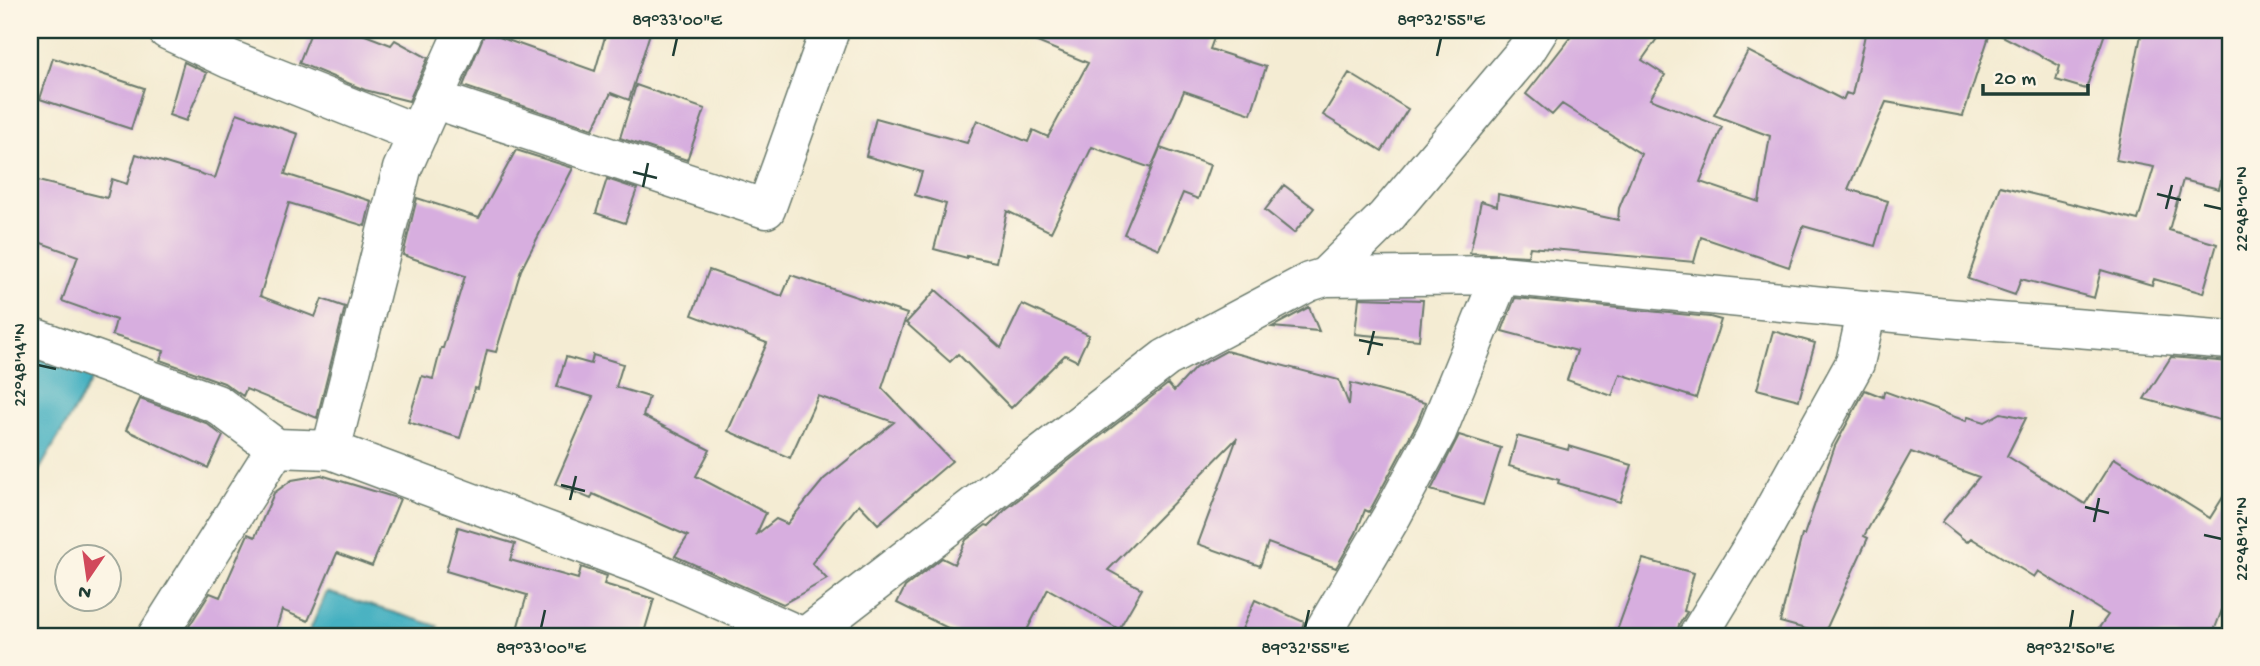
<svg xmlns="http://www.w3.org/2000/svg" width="2260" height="666" font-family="'Gochi Hand',sans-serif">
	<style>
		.water { fill: #44b0c1; stroke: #32767a; stroke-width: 2 }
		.building { fill: #d7aedf }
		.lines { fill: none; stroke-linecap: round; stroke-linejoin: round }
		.minor-casing { stroke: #6a7a6c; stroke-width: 41 }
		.minor { stroke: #fff; stroke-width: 38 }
		.ticks { fill: none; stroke: #1f3d34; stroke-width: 2.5 }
		.neatline { fill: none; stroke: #1f3d34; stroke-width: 2.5 }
		.ticks-label { font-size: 18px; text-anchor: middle; fill: #1f3d34 }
	</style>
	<rect width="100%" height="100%" fill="#fcf5e5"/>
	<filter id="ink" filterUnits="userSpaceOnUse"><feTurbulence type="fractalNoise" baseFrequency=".0143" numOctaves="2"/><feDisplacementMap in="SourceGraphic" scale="14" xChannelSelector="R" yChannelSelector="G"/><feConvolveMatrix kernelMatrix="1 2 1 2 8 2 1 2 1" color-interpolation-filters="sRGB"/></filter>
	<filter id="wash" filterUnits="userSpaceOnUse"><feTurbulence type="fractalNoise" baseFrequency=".00686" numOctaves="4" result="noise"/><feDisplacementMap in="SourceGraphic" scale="28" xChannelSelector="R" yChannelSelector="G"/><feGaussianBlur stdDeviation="1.57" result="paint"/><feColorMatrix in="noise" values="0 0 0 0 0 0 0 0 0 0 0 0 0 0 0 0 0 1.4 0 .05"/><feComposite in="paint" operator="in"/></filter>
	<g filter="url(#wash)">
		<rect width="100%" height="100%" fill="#f4ecd3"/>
		<path class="water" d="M 30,351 L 95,374 L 30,486 Z
			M 327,592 L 438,626 L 433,636 L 307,636 Z"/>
		<g id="blocks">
			<path class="building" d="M 312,30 L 352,30 L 391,45 L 395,40 L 428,58 L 409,101 L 365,90 L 299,63 Z
				M 607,30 L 651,30 L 629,100 L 611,93 L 593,129 L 463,86 L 485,32 L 595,71 Z
				M 1008,30 L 1217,30 L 1210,49 L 1266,67 L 1251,114 L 1184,91 L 1151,168 L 1092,147 L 1051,232 L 1007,211 L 996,262 L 967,256 L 967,258 L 934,249 L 946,204 L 915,195 L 922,172 L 866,156 L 876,118 L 967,143 L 977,120 L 1028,142 L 1033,130 L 1048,137 L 1088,63 Z
				M 1576,30 L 1663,30 L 1642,60 L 1665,75 L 1650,99 L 1722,127 L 1700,182 L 1759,202 L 1770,136 L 1714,115 L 1748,51 L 1843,100 L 1846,93 L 1852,95 L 1866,30 L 2106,30 L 2086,89 L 2056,80 L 2060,66 L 1991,30 L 1963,116 L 1886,102 L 1848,189 L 1888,201 L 1875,246 L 1803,226 L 1789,267 L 1701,237 L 1694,262 L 1530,247 L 1528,256 L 1470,253 L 1481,201 L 1497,206 L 1498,194 L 1618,220 L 1619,208 L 1641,154 L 1562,104 L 1552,115 L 1526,94 Z
				M 2142,30 L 2198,30 L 2230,37 L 2230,142 L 2219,189 L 2183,180 L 2169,230 L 2217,244 L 2203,293 L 2154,279 L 2152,285 L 2101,270 L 2094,298 L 2021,279 L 2015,295 L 1968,279 L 2000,186 L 2138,220 L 2154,167 L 2116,160 Z
				M 53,58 L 144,88 L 131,129 L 40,99 Z
				M 184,62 L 207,73 L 186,121 L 169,115 Z
				M 1349,73 L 1408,109 L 1382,151 L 1323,115 Z
				M 636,85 L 705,109 L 687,160 L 620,138 Z
				M 237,113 L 298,134 L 285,174 L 371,201 L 365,226 L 289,203 L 260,296 L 315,317 L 322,299 L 345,307 L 317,418 L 246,389 L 243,396 L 224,383 L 160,360 L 164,351 L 112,335 L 116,320 L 62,301 L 78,256 L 30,239 L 30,179 L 107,198 L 112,179 L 127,184 L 136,154 L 215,178 Z
				M 1160,148 L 1210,165 L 1198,199 L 1183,193 L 1159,249 L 1124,234 Z
				M 516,150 L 573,168 L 521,270 L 496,352 L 487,350 L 478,389 L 475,388 L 460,438 L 408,422 L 422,376 L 433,379 L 441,348 L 443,348 L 465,276 L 403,255 L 417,198 L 479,218 Z
				M 607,179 L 637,189 L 625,223 L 596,213 Z
				M 1284,185 L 1314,208 L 1294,233 L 1265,210 Z
				M 709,270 L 782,296 L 791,275 L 907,314 L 882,388 L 952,461 L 878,524 L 859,504 L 812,563 L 827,579 L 783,604 L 675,556 L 688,536 L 593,494 L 591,499 L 555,484 L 593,397 L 557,387 L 566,357 L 591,364 L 593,355 L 623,364 L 616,387 L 649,397 L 643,416 L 710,450 L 696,476 L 766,513 L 756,535 L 776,519 L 787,524 L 824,479 L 894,422 L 818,396 L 790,458 L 728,431 L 767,343 L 692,315 Z
				M 936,290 L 1001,348 L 1022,304 L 1089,335 L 1077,361 L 1065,355 L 1011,408 L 958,354 L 950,362 L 906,323 Z
				M 1359,298 L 1423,300 L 1419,340 L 1355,334 Z
				M 1515,298 L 1710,317 L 1721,320 L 1696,398 L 1620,374 L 1612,396 L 1567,380 L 1577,351 L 1502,331 Z
				M 1309,307 L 1319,331 L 1272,327 Z
				M 1773,331 L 1815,343 L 1799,400 L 1757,389 Z
				M 1226,351 L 1339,380 L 1349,405 L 1351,383 L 1425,403 L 1417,423 L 1374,503 L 1369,512 L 1365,510 L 1356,533 L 1336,568 L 1268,543 L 1260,566 L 1198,544 L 1237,438 L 1108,570 L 1142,589 L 1119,629 L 1048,589 L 1024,636 L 964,636 L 897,603 L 905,587 L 942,558 L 954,564 L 966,540 L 986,525 L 989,526 L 1006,509 L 1168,384 L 1174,391 L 1195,368 Z
				M 2171,357 L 2230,362 L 2230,423 L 2144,399 Z
				M 1865,390 L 1883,397 L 1884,391 L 1966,421 L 1968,417 L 1985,422 L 2001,413 L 2026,418 L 2007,456 L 2085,504 L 2114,458 L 2210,518 L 2230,486 L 2230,589 L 2212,636 L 2093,636 L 2108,615 L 2038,571 L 2034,577 L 1971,538 L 1967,542 L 1942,522 L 1979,477 L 1911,452 L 1864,536 L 1868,538 L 1824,634 L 1780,622 L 1802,535 L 1804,535 L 1835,446 Z
				M 140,399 L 206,423 L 223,436 L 208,468 L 126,430 Z
				M 1459,435 L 1501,448 L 1483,505 L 1431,490 Z
				M 1517,436 L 1568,450 L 1569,446 L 1632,465 L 1620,502 L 1558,483 L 1559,480 L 1509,466 Z
				M 321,475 L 400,499 L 372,566 L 337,553 L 308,621 L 282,610 L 274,636 L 183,636 L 210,593 L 220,597 L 248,534 L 255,537 L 274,493 L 292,480 Z
				M 458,527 L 515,544 L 510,560 L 578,579 L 581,567 L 607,576 L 604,584 L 654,599 L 643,636 L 515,636 L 527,595 L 446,571 Z
				M 1643,559 L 1694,573 L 1684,611 L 1687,612 L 1679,625 L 1676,636 L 1615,636 Z
				M 1255,600 L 1304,622 L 1299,636 L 1239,636 Z"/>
		</g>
	</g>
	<g filter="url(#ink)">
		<use href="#blocks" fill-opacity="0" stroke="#6a7a6c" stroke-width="2"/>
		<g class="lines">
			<g class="minor-casing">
				<path id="minor" d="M 167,30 L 229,59 L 418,134
					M 433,99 L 766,209 L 830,30
					M 1325,277 L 1386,217 L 1525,52 L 1539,30
					M 30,336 L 217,404 L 276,448
					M 331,450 L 402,169 L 464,30
					M 157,636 L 276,448 L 331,450 L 650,569 L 801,636
					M 806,636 L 1166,358 L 1309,282 L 1325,277 L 1501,275 L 1947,318 L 2230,340
					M 1321,636 L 1393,514 L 1437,432 L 1501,275
					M 1698,636 L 1762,531 L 1855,363 L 1867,310"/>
			</g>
			<use href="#minor" class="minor"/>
		</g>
	</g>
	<path class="ticks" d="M 673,56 L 677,38M 1437,56 L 1441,38M 633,172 L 657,178M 643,187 L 648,163M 2157,194 L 2181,200M 2204,205 L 2222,209M 2166,209 L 2172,185M 1359,340 L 1383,345M 1368,355 L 1374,331M 38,365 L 56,369M 561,485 L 585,491M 570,500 L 576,476M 2085,507 L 2109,513M 2094,522 L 2099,498M 2204,535 L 2222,539M 541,628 L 545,610M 1305,628 L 1309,610M 2070,628 L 2073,610"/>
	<rect width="2260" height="666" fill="none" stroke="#fcf5e5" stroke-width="77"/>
	<g transform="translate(88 578) rotate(193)"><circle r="33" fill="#fcf5e5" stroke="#a4ab9e" stroke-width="2"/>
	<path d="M0-5L12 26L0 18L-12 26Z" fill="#d1495b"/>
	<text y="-10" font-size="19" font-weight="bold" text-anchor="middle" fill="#1f3d34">N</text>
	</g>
	<path d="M1983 84v10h105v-10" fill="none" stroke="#1f3d34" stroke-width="3.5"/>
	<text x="1994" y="84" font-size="21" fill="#1f3d34" stroke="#fcf5e5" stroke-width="5" paint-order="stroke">20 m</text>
	<rect x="38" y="38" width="2184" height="590" class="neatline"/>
	<g class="ticks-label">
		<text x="677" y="25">89°33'00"E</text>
		<text x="1441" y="25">89°32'55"E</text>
		<text transform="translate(2241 209) rotate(-90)" y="6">22°48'10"N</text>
		<text transform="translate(19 365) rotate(-90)" y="6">22°48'14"N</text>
		<text transform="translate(2241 539) rotate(-90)" y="6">22°48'12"N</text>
		<text x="541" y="653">89°33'00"E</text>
		<text x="1305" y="653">89°32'55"E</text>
		<text x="2070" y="653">89°32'50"E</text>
	</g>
</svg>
